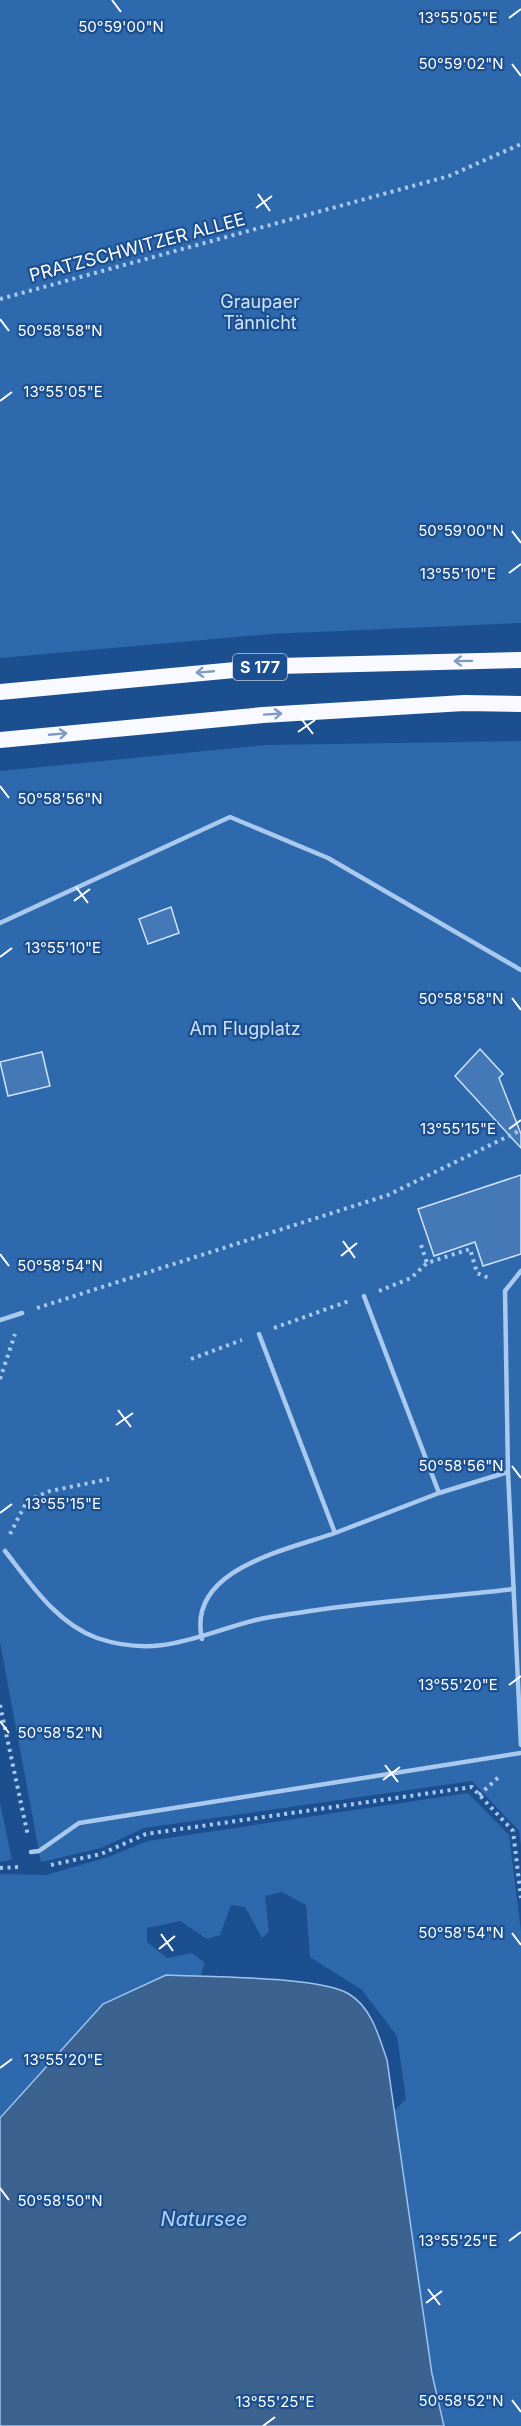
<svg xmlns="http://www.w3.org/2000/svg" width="521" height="2426" font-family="Inter,sans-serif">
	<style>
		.green { fill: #2e69ad }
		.water { fill: #3c6290; stroke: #9cc4f0; stroke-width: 1.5 }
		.building { fill: #4478b7; stroke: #cfe3fa; stroke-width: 1.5 }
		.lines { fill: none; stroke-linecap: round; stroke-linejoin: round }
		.path { stroke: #a9c9ee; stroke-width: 4; stroke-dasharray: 3 4.5; stroke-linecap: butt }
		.service { stroke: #a9c9ee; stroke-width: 4.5 }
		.trunk { stroke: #f8faff; stroke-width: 16 }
		.oneway { stroke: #7e9cc1 }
		.ticks { fill: none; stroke: #fff; stroke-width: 2 }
		.labels { text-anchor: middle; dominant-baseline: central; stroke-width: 4.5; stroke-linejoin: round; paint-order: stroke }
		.shield { fill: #1b4f8f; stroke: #bbcadd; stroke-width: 1.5 }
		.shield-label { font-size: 16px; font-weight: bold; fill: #fff }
		.street-label { font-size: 18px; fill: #fff; stroke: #1b4f8f }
		.park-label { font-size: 18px; fill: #cfe3fa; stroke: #1b4f8f }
		.water-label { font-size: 20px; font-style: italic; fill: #b5d3f5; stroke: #1b4f8f }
		.ticks-label { font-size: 15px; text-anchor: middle; fill: #fff; stroke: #1b4f8f; stroke-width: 4.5; stroke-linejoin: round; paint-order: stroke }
	</style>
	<rect width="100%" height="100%" fill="#1b4f8f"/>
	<path class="green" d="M 0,0 L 521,0 L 521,623 L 270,634 L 0,658 Z
		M 521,741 L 521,1845 L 519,1831 L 472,1781 L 144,1828 L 101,1848 L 41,1862 L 0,1642 L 0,771 L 267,745 Z
		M 468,1793 L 509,1835 L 521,1931 L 521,2426 L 444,2426 L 432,2374 L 394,2111 L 406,2099 L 397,2036 L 362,1990 L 310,1957 L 306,1905 L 282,1892 L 265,1896 L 269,1931 L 262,1938 L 245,1907 L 231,1905 L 220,1935 L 207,1939 L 180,1921 L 147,1928 L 147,1942 L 167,1958 L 192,1953 L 205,1963 L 200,1977 L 166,1975 L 103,2004 L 0,2118 L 0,1874 L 46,1875 L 108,1857 L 148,1841 Z
		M 0,1803 L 12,1860 L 0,1862 Z"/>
	<path class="water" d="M 166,1975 C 206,1977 319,1976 349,1994 C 372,2008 379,2037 387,2060 L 432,2374 L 444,2426 L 0,2426 L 0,2118 L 103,2004 Z"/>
	<path class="building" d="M 171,907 L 179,933 L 148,944 L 139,919 Z
		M 480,1049 L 503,1074 L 499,1078 L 521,1134 L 521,1148 L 455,1076 Z
		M 42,1052 L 50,1086 L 8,1096 L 0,1062 Z
		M 521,1175 L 521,1254 L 483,1266 L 475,1242 L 434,1256 L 418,1209 Z"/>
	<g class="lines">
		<path class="path" d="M 0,299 L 449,176 L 521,144
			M 421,1245 L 427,1263 L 470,1249 L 477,1273 L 491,1279
			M 379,1291 L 411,1278 L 427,1263
			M 37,1308 L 388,1195 L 521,1130
			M 274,1328 L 349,1301
			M 191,1359 L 242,1340
			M 0,1379 L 15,1334
			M 10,1534 L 27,1501 L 50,1491 L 109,1479
			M 0,1705 L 28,1836
			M 479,1795 L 501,1775
			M 51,1865 L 101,1854 L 146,1834 L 472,1787 L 513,1831 L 521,1898
			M 0,1868 L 20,1867"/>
		<path class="service" d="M 0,923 L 230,817 L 328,858 L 521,970
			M 521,1271 L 505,1291 L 508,1472 L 521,1745
			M 364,1296 L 439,1493
			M 0,1320 L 22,1313
			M 259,1334 L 335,1533 L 439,1493 L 508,1472
			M 5,1551 C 30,1583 57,1624 97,1638 C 160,1659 197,1635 256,1620 C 273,1616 292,1614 310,1611 C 377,1601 446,1597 514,1589
			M 202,1639 C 186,1569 287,1550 335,1533
			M 31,1852 L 39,1851 L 79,1823 L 521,1753"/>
		<path class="trunk" d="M 0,692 L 278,666 L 521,660
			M 0,740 L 263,715 L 464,703 L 521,704"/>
	</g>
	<defs><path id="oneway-shaft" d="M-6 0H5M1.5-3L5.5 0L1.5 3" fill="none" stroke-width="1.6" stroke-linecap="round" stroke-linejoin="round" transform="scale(1.5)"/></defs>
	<g class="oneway">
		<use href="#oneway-shaft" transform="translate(463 661) rotate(179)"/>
		<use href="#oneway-shaft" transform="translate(205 672) rotate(175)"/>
		<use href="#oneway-shaft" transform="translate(273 714) rotate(-4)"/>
		<use href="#oneway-shaft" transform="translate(58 734) rotate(-5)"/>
	</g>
	<path class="ticks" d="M 112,0 L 121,12M 509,18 L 521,9M 512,64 L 521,76M 258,194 L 270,211M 256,208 L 272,196M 0,319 L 9,331M 0,401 L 12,392M 512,531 L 521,543M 509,573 L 521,564M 300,717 L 313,734M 298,732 L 315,720M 0,786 L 9,798M 76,887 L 88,903M 74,901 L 90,889M 0,957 L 12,948M 512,998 L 521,1010M 509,1129 L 521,1120M 343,1241 L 355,1258M 0,1254 L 9,1266M 341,1256 L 357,1243M 118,1410 L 131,1427M 116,1425 L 133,1413M 512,1466 L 521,1478M 0,1513 L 12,1504M 509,1685 L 521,1676M 0,1721 L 9,1733M 385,1765 L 398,1782M 383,1780 L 400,1767M 512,1933 L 521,1945M 161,1934 L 173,1951M 159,1949 L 175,1936M 0,2068 L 12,2059M 0,2188 L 9,2200M 509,2241 L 521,2232M 428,2289 L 440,2305M 426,2303 L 442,2291M 512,2400 L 521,2412M 263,2426 L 275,2417"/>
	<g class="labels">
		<rect class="shield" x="233" y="654" width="54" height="26" rx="4.5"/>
		<g class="shield-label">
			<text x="260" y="667">S 177</text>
		</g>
		<g class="street-label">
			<text transform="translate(137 247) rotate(-15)">PRATZSCHWITZER ALLEE</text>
		</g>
		<g class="park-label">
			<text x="260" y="301">Graupaer<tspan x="260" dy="21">Tännicht</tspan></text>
			<text x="245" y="1028">Am Flugplatz</text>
		</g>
		<g class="water-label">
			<text x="204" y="2219">Natursee</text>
		</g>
	</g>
	<g class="ticks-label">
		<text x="458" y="23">13°55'05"E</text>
		<text x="121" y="32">50°59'00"N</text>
		<text x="461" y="69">50°59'02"N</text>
		<text x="60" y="336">50°58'58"N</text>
		<text x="63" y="397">13°55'05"E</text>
		<text x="461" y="536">50°59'00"N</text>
		<text x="458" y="579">13°55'10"E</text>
		<text x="60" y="804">50°58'56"N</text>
		<text x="63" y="953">13°55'10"E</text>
		<text x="461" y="1004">50°58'58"N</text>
		<text x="458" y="1134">13°55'15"E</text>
		<text x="60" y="1271">50°58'54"N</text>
		<text x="461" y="1471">50°58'56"N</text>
		<text x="63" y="1509">13°55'15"E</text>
		<text x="458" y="1690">13°55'20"E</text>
		<text x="60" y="1738">50°58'52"N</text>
		<text x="461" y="1938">50°58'54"N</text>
		<text x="63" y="2065">13°55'20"E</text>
		<text x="60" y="2206">50°58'50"N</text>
		<text x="458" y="2246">13°55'25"E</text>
		<text x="461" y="2406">50°58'52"N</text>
		<text x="275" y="2407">13°55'25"E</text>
	</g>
</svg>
